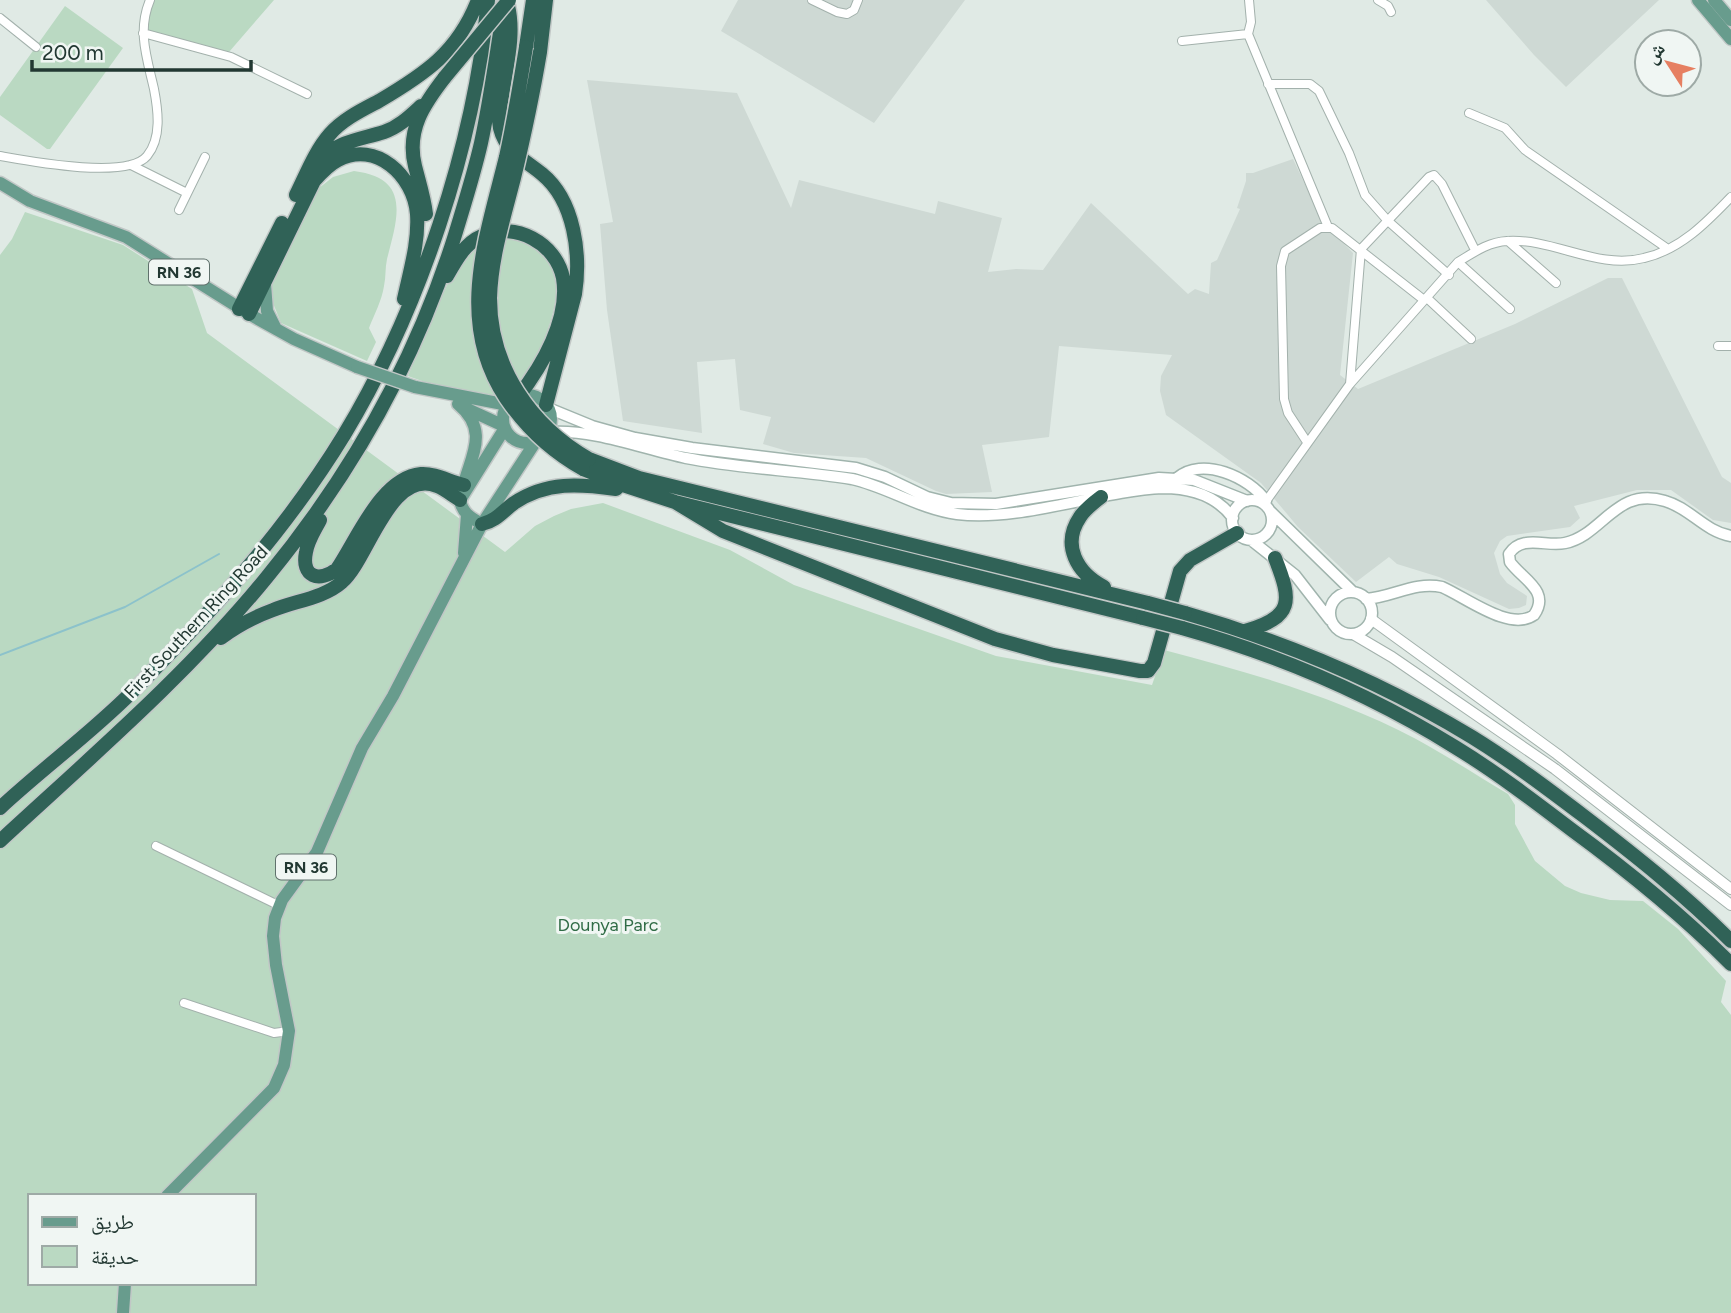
<svg xmlns="http://www.w3.org/2000/svg" width="1731" height="1313" font-family="Figtree,'Noto Naskh Arabic',sans-serif">
	<style>
		.built { fill: #ced9d4 }
		.green { fill: #bad9c2; fill-rule: evenodd }
		.lines { fill: none; stroke-linecap: round; stroke-linejoin: round }
		.stream { stroke: #8cc2cb; stroke-width: 2 }
		.minor-casing { stroke: #a3b1ac; stroke-width: 10 }
		.tertiary-casing { stroke: #a3b1ac; stroke-width: 12 }
		.secondary-casing { stroke: #a0b4ad; stroke-width: 13 }
		.primary-casing { stroke: #c1c7c6; stroke-width: 15 }
		.motorway-casing { stroke: #c1c7c6; stroke-width: 17 }
		.minor { stroke: #fff; stroke-width: 8 }
		.tertiary { stroke: #fff; stroke-width: 10 }
		.secondary { stroke: #fff; stroke-width: 10 }
		.primary { stroke: #689c8d; stroke-width: 12 }
		.motorway { stroke: #306257; stroke-width: 14 }
		.primary-bridge-casing { stroke: #c1c7c6; stroke-width: 15; stroke-linecap: butt }
		.motorway-bridge-casing { stroke: #c1c7c6; stroke-width: 17; stroke-linecap: butt }
		.primary-bridge { stroke: #689c8d; stroke-width: 12 }
		.motorway-bridge { stroke: #306257; stroke-width: 14 }
		.labels { text-anchor: middle; dominant-baseline: central; stroke-width: 6; stroke-linejoin: round; paint-order: stroke }
		.shield { fill: #f0f6f3; stroke: #60716c; stroke-width: 2 }
		.shield-label { font-size: 16px; font-weight: bold; fill: #223832 }
		.street-label { font-size: 18px; fill: #223832; stroke: #f0f6f3 }
		.park-label { font-size: 18px; fill: #306c46; stroke: #f0f6f3 }
	</style>
	<rect width="100%" height="100%" fill="#e0eae5"/>
	<path class="built" d="M 738,0 L 965,0 L 874,123 L 721,31 Z
		M 1486,0 L 1659,0 L 1566,87 L 1534,55 Z
		M 587,80 L 737,93 L 791,208 L 799,180 L 935,214 L 938,201 L 1002,218 L 988,272 L 1016,269 L 1043,270 L 1091,203 L 1188,294 L 1195,289 L 1209,294 L 1211,263 L 1217,260 L 1240,209 L 1237,208 L 1246,181 L 1246,173 L 1253,173 L 1293,159 L 1323,222 L 1353,253 L 1340,375 L 1358,389 L 1515,324 L 1608,278 L 1622,278 L 1722,477 L 1731,483 L 1731,523 L 1713,520 L 1671,490 L 1637,490 L 1574,506 L 1580,518 L 1570,527 L 1507,536 L 1500,541 L 1494,553 L 1500,574 L 1507,583 L 1527,596 L 1526,605 L 1519,608 L 1509,609 L 1439,577 L 1397,564 L 1389,557 L 1356,582 L 1298,527 L 1261,483 L 1166,415 L 1160,391 L 1161,376 L 1172,355 L 1059,346 L 1049,437 L 982,445 L 992,492 L 946,494 L 936,491 L 866,458 L 794,453 L 763,444 L 771,417 L 740,410 L 735,359 L 697,362 L 702,433 L 623,421 L 607,310 L 600,224 L 613,222 Z"/>
	<path class="green" d="M 154,0 L 274,0 L 229,52 L 145,31 L 149,11 Z
		M 65,6 L 123,48 L 50,149 L 47,149 L 0,115 L 0,97 Z
		M 354,171 C 411,178 398,217 387,259 C 385,268 386,277 384,286 C 382,300 374,315 369,328 L 376,342 L 367,361 L 281,323 L 269,293 L 271,282 L 319,188 L 333,177 Z
		M 25,212 L 123,245 L 192,289 L 207,333 L 505,552 L 535,526 L 554,516 L 571,509 L 603,503 L 730,550 L 794,585 L 996,656 L 1152,685 L 1164,650 C 1251,673 1337,697 1416,739 C 1447,756 1478,776 1508,794 L 1515,805 L 1515,824 L 1535,861 L 1565,886 L 1581,893 L 1610,900 L 1643,901 L 1678,929 L 1726,981 L 1721,1002 L 1731,1015 L 1731,1313 L 0,1313 L 0,255 L 12,239 ZM 30,1196 L 254,1196 L 254,1283 L 30,1283 Z
		M 505,234 C 514,237 528,239 536,245 C 553,257 559,284 555,303 C 550,332 525,399 490,399 C 470,399 428,383 408,376 C 421,346 453,255 479,242 C 486,238 497,237 505,234 Z"/>
	<g class="lines">
		<path class="stream" d="M 0,655 L 125,607 L 219,554"/>
		<g class="minor-casing">
			<path id="minor" d="M 812,0 L 837,12 L 847,14 L 854,10 L 858,0
				M 1249,0 L 1251,22 L 1248,34 L 1328,227
				M 1378,0 L 1388,6 L 1391,12
				M 0,18 L 36,47
				M 143,33 L 231,57 L 307,94
				M 1182,41 L 1248,34
				M 1268,84 L 1310,84 L 1319,91 L 1349,153 L 1365,195 L 1388,221 L 1449,275
				M 1469,113 L 1505,128 L 1525,150 L 1668,249
				M 0,156 C 28,161 127,180 147,156 C 162,138 158,110 154,89 C 147,58 137,31 150,0
				M 131,165 L 187,193
				M 179,210 L 205,157
				M 1508,241 L 1556,283
				M 1458,262 L 1510,309
				M 1427,298 L 1471,339
				M 1718,346 L 1731,346
				M 1350,384 L 1361,249 L 1429,177 L 1434,175 L 1442,184 L 1475,250
				M 1307,442 L 1288,413 L 1284,399 L 1281,266 L 1285,251 L 1320,228 L 1332,228 L 1424,300
				M 1264,504 L 1350,384 L 1458,262 C 1473,253 1488,242 1507,241 C 1554,238 1597,270 1644,258 C 1680,250 1707,222 1731,197
				M 156,846 L 280,906
				M 184,1003 L 274,1033 L 289,1031"/>
		</g>
		<g class="tertiary-casing">
			<path id="tertiary" d="M 1371,619 L 1557,754 L 1731,889
				M 1353,634 L 1392,657 L 1555,769 L 1731,905"/>
		</g>
		<g class="secondary-casing">
			<path id="secondary" d="M 548,408 L 592,426 L 635,438 L 692,448 L 856,468 L 885,477 L 927,497 L 951,503 L 996,504 L 1159,478 L 1194,480 L 1247,501
				M 550,432 C 594,429 643,449 686,458 C 741,469 797,470 852,479 C 888,487 919,509 957,514 C 1021,522 1098,491 1163,488 C 1190,488 1216,495 1233,518
				M 1177,478 C 1202,456 1249,477 1266,501
				M1232 520a20 20 0 1 1 40 0a20 20 0 1 1-40 0Z
				M 1270,511 L 1353,592
				M 1251,540 L 1295,575 L 1330,620
				M1330 613a21 21 0 1 1 42 0a21 21 0 1 1-42 0Z
				M 1366,599 C 1393,597 1415,581 1442,587 C 1467,598 1510,632 1534,615 C 1551,591 1522,579 1510,562 L 1509,554 C 1522,534 1546,547 1565,543 C 1603,535 1616,486 1665,501 C 1690,508 1704,531 1731,536"/>
		</g>
		<g class="primary-casing">
			<path id="primary" d="M 1698,0 L 1731,39
				M 1714,0 L 1731,20
				M 0,183 L 30,201 L 126,237 L 249,314 L 294,339 L 357,367
				M 265,284 L 267,311 L 276,329
				M 415,387 L 508,405
				M503 419a24 24 0 1 1 48 0a24 24 0 1 1-48 0Z
				M 458,404 C 490,431 471,455 463,487
				M 465,408 L 504,426
				M 482,524 C 471,518 462,513 460,500 L 505,428
				M 464,553 L 467,515
				M 167,1196 L 274,1088 L 284,1065 L 289,1031 L 276,965 L 273,936 L 275,918 L 282,900 L 317,852 L 362,748 L 393,696 L 482,524 L 536,441
				M 123,1313 L 125,1283"/>
		</g>
		<g class="motorway-casing">
			<path id="motorway" d="M 508,6 C 515,35 506,67 502,96 C 500,107 498,118 500,128 C 506,152 525,160 542,174 C 575,201 581,255 575,294 L 546,405
				M 526,47 L 533,0
				M 540,52 L 546,0
				M 318,161 C 338,141 359,140 384,132 C 399,127 410,116 421,106
				M 296,195 C 306,175 315,151 330,134 C 343,119 362,110 379,101 C 425,74 458,52 478,0
				M 426,214 C 424,197 419,182 415,166 C 406,130 424,104 445,77
				M 447,276 C 456,260 465,243 482,236 C 515,221 556,243 563,278 C 570,319 542,366 518,397
				M 239,309 L 282,223
				M 249,314 L 314,181 C 321,173 328,165 338,160 C 376,140 414,176 417,214 C 419,242 410,271 404,299
				M 589,459 L 639,478 L 1148,603
				M 583,469 L 623,485 L 675,502 L 1143,618
				M 1101,497 C 1093,503 1085,509 1080,517 C 1061,545 1077,573 1104,587
				M 675,502 L 723,531 L 995,639 L 1053,655 L 1140,671 L 1148,671 L 1154,663 L 1180,571 L 1190,560 L 1237,533
				M 320,520 C 315,530 308,540 306,552 C 301,577 319,583 337,569 C 358,538 381,478 421,474 C 435,473 450,482 464,485
				M 482,524 C 496,521 503,511 514,503 C 547,481 580,484 616,489
				M 1185,613 C 1286,642 1383,683 1472,737 C 1511,761 1548,789 1585,817 C 1636,856 1685,895 1731,941
				M 1182,628 C 1278,655 1370,694 1455,747 C 1496,772 1534,801 1572,830 C 1628,871 1682,915 1731,964
				M 1245,631 C 1294,617 1292,601 1275,558
				M 221,638 C 237,626 254,617 273,610 C 295,601 324,598 342,582 C 368,560 390,467 437,486 C 445,489 453,496 460,500
				M 0,808 C 43,768 90,734 132,692 C 210,614 286,530 344,435 C 420,309 474,146 488,0
				M 0,841 C 91,757 189,673 267,577 C 350,476 416,360 455,235 C 464,205 474,174 481,143 C 491,97 497,49 505,2"/>
		</g>
		<use href="#minor" class="minor"/>
		<use href="#tertiary" class="tertiary"/>
		<use href="#secondary" class="secondary"/>
		<use href="#primary" class="primary"/>
		<use href="#motorway" class="motorway"/>
		<g class="primary-bridge-casing">
			<path id="primary-bridge" d="M 357,367 L 415,387"/>
		</g>
		<g class="motorway-bridge-casing">
			<path id="motorway-bridge" d="M 526,47 C 520,84 514,121 506,157 C 486,238 455,322 506,398 C 527,429 551,451 583,469
				M 540,52 C 533,94 524,136 514,178 C 504,217 491,258 490,298 C 490,367 531,426 589,459
				M 445,77 L 509,0
				M 1148,603 L 1185,613
				M 1143,618 L 1182,628"/>
		</g>
		<use href="#primary-bridge" class="primary-bridge"/>
		<use href="#motorway-bridge" class="motorway-bridge"/>
	</g>
	<g class="labels">
		<g class="shield">
			<rect x="149" y="259.5" width="60" height="25" rx="5"/>
			<rect x="276" y="854.5" width="60" height="25" rx="5"/>
		</g>
		<g class="shield-label">
			<text x="179" y="272">RN 36</text>
			<text x="306" y="867">RN 36</text>
		</g>
		<g class="street-label">
			<text transform="translate(196 622) rotate(-47)">First Southern Ring Road</text>
		</g>
		<g class="park-label">
			<text x="608" y="925">Dounya Parc</text>
		</g>
	</g>
	<rect x="28" y="1194" width="228" height="91" fill="#f0f6f3" stroke="#9eaaa6" stroke-width="2"/>
	<rect x="42" y="1217" width="35" height="10" fill="#689c8d" stroke="#9eaaa6" stroke-width="2"/>
	<text x="91" y="1229" font-size="21" fill="#223832">طريق</text>
	<rect x="42" y="1246" width="35" height="21" fill="#bad9c2" stroke="#9eaaa6" stroke-width="2"/>
	<text x="91" y="1264" font-size="21" fill="#223832">حديقة</text>
	<g transform="translate(1668 63) rotate(306)"><circle r="33" fill="#f0f6f3" stroke="#9eaaa6" stroke-width="2"/>
	<path d="M0-5L12 26L0 18L-12 26Z" fill="#e67f61"/>
	<text y="-10" font-size="19" font-weight="bold" text-anchor="middle" fill="#223832">ش</text>
	</g>
	<path d="M32 60v10h219v-10" fill="none" stroke="#223832" stroke-width="3.5"/>
	<text x="42" y="60" font-size="21" fill="#223832" stroke="#f0f6f3" stroke-width="5" paint-order="stroke">200 m</text>
</svg>
